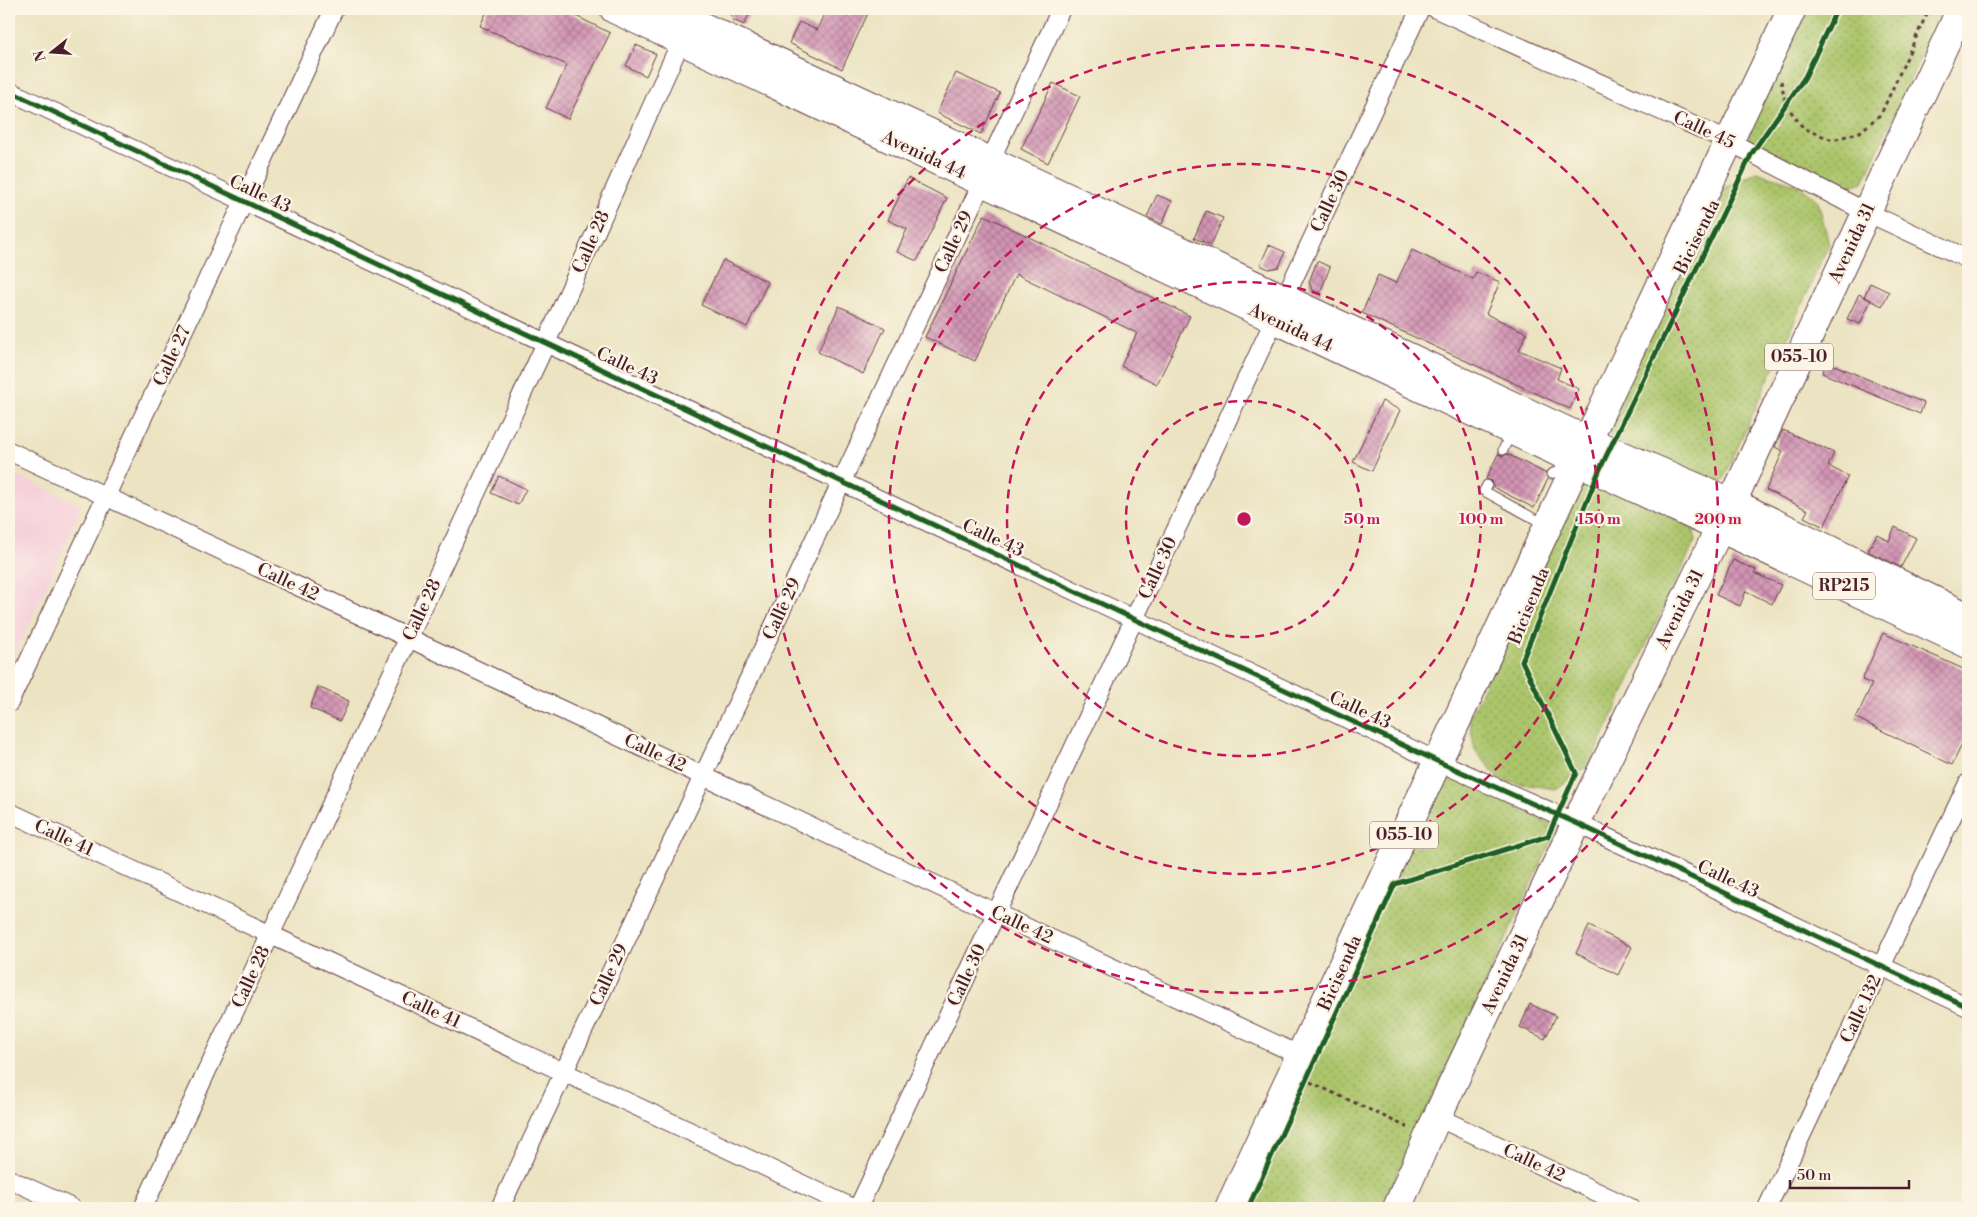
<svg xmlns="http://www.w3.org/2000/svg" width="1977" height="1217" font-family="'Libre Bodoni',serif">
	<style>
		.built { fill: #f5cfda }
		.grass { fill: url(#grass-dots); stroke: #7a724b }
		.building { fill: url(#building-cross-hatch) }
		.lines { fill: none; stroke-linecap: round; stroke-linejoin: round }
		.lane-casing { stroke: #623c42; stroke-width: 11 }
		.street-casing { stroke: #623c42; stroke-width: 20 }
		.primary-casing { stroke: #623c42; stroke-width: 30 }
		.highway-casing { stroke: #623c42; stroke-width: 30 }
		.path { stroke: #623c42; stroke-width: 3; stroke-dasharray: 4 4; stroke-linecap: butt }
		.lane { stroke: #fff; stroke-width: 9 }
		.street { stroke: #fff; stroke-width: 18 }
		.primary { stroke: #fff; stroke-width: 28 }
		.highway { stroke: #fff; stroke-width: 28 }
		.cycleway-casing { stroke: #fcf5e5; stroke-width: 8 }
		.cycleway { stroke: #1b5e20; stroke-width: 5 }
		.ring { fill: none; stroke: #c2185b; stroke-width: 2.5; stroke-dasharray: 9 6 }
		.labels { text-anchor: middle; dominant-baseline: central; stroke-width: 4.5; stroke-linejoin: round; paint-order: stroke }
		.shield { fill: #fcf5e5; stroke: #7f5f63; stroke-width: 1 }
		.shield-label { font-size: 16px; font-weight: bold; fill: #4a1f2b }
		.street-label { font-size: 18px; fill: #4a1f2b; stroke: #fcf5e5 }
		.centre { fill: #c2185b; stroke: #fcf5e5; stroke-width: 2.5 }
		.ring-label { font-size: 15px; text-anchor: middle; font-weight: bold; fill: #c2185b; stroke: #fcf5e5; stroke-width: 4.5; stroke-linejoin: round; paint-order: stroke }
	</style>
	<defs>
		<pattern id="grass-dots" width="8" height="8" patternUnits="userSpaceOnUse" patternTransform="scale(1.25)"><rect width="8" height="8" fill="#abc56b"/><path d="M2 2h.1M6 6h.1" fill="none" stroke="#8d9f58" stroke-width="1.8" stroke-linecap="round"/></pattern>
		<pattern id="building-cross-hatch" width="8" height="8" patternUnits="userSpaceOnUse" patternTransform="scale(1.25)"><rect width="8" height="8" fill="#d294b4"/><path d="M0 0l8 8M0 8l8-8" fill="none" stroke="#ac7893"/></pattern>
	</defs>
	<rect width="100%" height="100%" fill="#fcf5e5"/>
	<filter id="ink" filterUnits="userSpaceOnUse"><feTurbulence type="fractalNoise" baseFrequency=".02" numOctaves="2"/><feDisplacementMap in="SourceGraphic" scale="10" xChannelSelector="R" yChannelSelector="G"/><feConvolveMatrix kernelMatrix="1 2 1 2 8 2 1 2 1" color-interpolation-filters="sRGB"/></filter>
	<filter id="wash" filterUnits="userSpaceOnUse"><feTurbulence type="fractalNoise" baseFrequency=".0096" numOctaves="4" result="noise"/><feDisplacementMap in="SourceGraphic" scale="20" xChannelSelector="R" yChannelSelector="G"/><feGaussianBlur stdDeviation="1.12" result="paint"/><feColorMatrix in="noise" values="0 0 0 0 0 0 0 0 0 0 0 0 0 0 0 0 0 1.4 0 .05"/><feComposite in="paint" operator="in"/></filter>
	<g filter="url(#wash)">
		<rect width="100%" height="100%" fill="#ebe3c1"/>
		<path class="built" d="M 9,472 L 77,503 L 81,511 L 9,668 Z"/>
		<path class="grass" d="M 1803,9 L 1943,9 L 1863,182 L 1848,187 L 1751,142 L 1747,129 Z
			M 1756,172 L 1799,185 L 1818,201 L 1829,244 L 1723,480 L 1710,485 L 1611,439 L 1608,426 L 1712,194 Z
			M 1596,481 L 1692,527 L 1696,539 L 1590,764 L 1556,789 L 1501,781 L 1475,750 L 1469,718 L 1577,487 Z
			M 1442,771 L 1558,827 L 1381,1208 L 1238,1208 Z"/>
		<g id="blocks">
			<path class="building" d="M 488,9 L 562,9 L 610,33 L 568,119 L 546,108 L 567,65 L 480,26 Z
				M 729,9 L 752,9 L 744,25 L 733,20 Z
				M 826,9 L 870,9 L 842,69 L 789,43 L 799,22 L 817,30 Z
				M 636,45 L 656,54 L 646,76 L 626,66 Z
				M 956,73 L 1000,93 L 981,134 L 937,113 Z
				M 1053,83 L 1080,96 L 1048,163 L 1021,149 Z
				M 908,178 L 947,198 L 917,261 L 897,252 L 907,229 L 888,220 Z
				M 1157,195 L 1172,201 L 1162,224 L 1147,217 Z
				M 1206,211 L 1223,218 L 1211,245 L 1194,238 Z
				M 984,215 L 1190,316 L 1157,384 L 1121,366 L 1137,333 L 1016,274 L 975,361 L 925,337 Z
				M 1269,245 L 1285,252 L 1279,267 L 1269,269 L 1260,265 Z
				M 1412,250 L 1473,279 L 1476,272 L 1500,282 L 1486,314 L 1527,333 L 1519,350 L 1561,368 L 1557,379 L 1579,389 L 1570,409 L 1362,313 L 1378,275 L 1396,283 Z
				M 723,260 L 768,282 L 747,327 L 701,305 Z
				M 1317,261 L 1330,267 L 1320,293 L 1312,290 L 1309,282 Z
				M 1870,283 L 1889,292 L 1882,306 L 1864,297 Z
				M 1859,294 L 1871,300 L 1860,324 L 1847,319 Z
				M 839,306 L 885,328 L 863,374 L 818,352 Z
				M 1827,362 L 1924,403 L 1920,414 L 1822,373 Z
				M 1382,401 L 1400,410 L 1372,471 L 1353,462 Z
				M 1783,430 L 1834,453 L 1828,466 L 1848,476 L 1824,527 L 1804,517 L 1808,510 L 1766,490 L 1783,451 L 1775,447 Z
				M 1498,454 L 1503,456 L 1507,454 L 1545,473 L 1548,479 L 1534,508 L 1493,487 L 1492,481 L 1486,479 Z
				M 499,476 L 526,489 L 518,505 L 491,493 Z
				M 1895,527 L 1916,538 L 1901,567 L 1868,551 L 1877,534 L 1889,541 Z
				M 1733,560 L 1756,570 L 1754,573 L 1781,585 L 1772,604 L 1746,591 L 1740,606 L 1716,595 Z
				M 1883,633 L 1968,671 L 1968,732 L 1952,765 L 1856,718 L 1872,684 L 1862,680 Z
				M 318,687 L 349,701 L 340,721 L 310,708 Z
				M 1589,926 L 1632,947 L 1618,975 L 1576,953 Z
				M 1530,1004 L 1556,1016 L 1545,1039 L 1520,1027 Z"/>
		</g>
	</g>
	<g filter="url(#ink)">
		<use href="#blocks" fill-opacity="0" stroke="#623c42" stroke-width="1"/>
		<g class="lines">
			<g class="lane-casing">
				<path id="lane" d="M 1503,450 L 1511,433
					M 1551,474 L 1569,466
					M 1487,485 L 1484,491 L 1544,524"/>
			</g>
			<g class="street-casing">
				<path id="street" d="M 1436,9 L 1730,142 L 1866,212 L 1968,259
					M 9,91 L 1134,619 L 1439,762 L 1576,823 L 1968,1007
					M 9,451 L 1301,1056
					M 9,703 L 334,9
					M 9,812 L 853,1208
					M 1437,1117 L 1631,1208
					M 9,1179 L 72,1208
					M 143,1208 L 546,343 L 685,32
					M 500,1208 L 982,183 L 990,161 L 1061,9
					M 858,1208 L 1420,9
					M 1767,1208 L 1968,783"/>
			</g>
			<g class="primary-casing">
				<path id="primary" d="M 614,9 L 1579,462
					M 665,9 L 1588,441"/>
			</g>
			<g class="highway-casing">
				<path id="highway" d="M 1588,441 L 1731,502 L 1968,617
					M 1579,462 L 1968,644
					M 1229,1208 L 1621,369 L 1792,9
					M 1397,1208 L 1437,1117 L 1576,823 L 1720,528 L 1961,9"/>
			</g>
			<path class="path" d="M 1781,81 L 1786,105 L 1804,129 L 1833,140 L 1860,132 L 1881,114 L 1929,9
				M 1310,1082 L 1411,1129"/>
			<use href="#lane" class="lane"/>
			<use href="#street" class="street"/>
			<use href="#primary" class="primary"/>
			<use href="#highway" class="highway"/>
			<g class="cycleway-casing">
				<path id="cycleway" d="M 9,91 L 1134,619 L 1439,762 L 1576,823 L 1968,1007
					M 1248,1208 L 1395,884 L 1548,836 L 1576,773 L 1522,661 L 1599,471 L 1752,153 L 1805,77 L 1837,9"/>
			</g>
			<use href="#cycleway" class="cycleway"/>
		</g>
	</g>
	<g class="ring">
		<circle cx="1244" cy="519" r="118"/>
		<circle cx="1244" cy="519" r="237"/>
		<circle cx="1244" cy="519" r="355"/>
		<circle cx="1244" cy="519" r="474"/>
	</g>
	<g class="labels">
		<g class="shield">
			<rect x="1765" y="343.5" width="68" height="27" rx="4"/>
			<rect x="1813" y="572.5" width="62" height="27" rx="4"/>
			<rect x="1370" y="821.5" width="68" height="27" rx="4"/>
		</g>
		<g class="shield-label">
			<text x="1799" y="357">055-10</text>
			<text x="1844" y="586">RP215</text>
			<text x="1404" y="835">055-10</text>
		</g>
		<g class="street-label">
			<text transform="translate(1704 130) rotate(25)">Calle 45</text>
			<text transform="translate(924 155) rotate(25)">Avenida 44</text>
			<text transform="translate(260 194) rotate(25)">Calle 43</text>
			<text transform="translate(1330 201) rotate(-65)">Calle 30</text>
			<text transform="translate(1697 237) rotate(-64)">Bicisenda</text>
			<text transform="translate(591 242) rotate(-66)">Calle 28</text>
			<text transform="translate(954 242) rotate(-65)">Calle 29</text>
			<text transform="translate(1852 243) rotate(-65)">Avenida 31</text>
			<text transform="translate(1291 328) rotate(25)">Avenida 44</text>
			<text transform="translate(172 356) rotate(-65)">Calle 27</text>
			<text transform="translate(627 366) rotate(25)">Calle 43</text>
			<text transform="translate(993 538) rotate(25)">Calle 43</text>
			<text transform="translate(1158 568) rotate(-65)">Calle 30</text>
			<text transform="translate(288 582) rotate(25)">Calle 42</text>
			<text transform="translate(1529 606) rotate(-68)">Bicisenda</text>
			<text transform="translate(782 609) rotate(-65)">Calle 29</text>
			<text transform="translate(1680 609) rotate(-64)">Avenida 31</text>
			<text transform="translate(422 610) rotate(-65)">Calle 28</text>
			<text transform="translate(1360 710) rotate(25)">Calle 43</text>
			<text transform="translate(655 753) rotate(25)">Calle 42</text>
			<text transform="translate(64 838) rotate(25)">Calle 41</text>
			<text transform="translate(1728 879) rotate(25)">Calle 43</text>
			<text transform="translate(1022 925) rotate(25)">Calle 42</text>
			<text transform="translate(1340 973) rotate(-66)">Bicisenda</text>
			<text transform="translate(1505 974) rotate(-65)">Avenida 31</text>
			<text transform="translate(609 975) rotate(-65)">Calle 29</text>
			<text transform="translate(967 975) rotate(-65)">Calle 30</text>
			<text transform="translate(251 977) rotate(-65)">Calle 28</text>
			<text transform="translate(1861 1009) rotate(-65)">Calle 132</text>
			<text transform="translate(431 1010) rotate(25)">Calle 41</text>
			<text transform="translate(1534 1163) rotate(25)">Calle 42</text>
		</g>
	</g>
	<circle cx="1244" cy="519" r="8" class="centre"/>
	<g class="ring-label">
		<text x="1362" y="524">50 m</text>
		<text x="1481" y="524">100 m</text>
		<text x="1599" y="524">150 m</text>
		<text x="1718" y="524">200 m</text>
	</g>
	<rect width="1977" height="1217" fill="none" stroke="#fcf5e5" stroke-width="30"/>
	<g transform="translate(52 52) rotate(253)" stroke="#fcf5e5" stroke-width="4" paint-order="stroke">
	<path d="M0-4L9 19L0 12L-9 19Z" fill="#4a1f2b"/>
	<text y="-8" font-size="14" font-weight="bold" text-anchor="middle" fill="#4a1f2b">N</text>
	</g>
	<path d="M1790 1180v8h119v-8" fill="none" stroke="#4a1f2b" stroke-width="2.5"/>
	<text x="1797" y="1180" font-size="15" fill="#4a1f2b" stroke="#fcf5e5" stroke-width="4" paint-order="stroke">50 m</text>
</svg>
